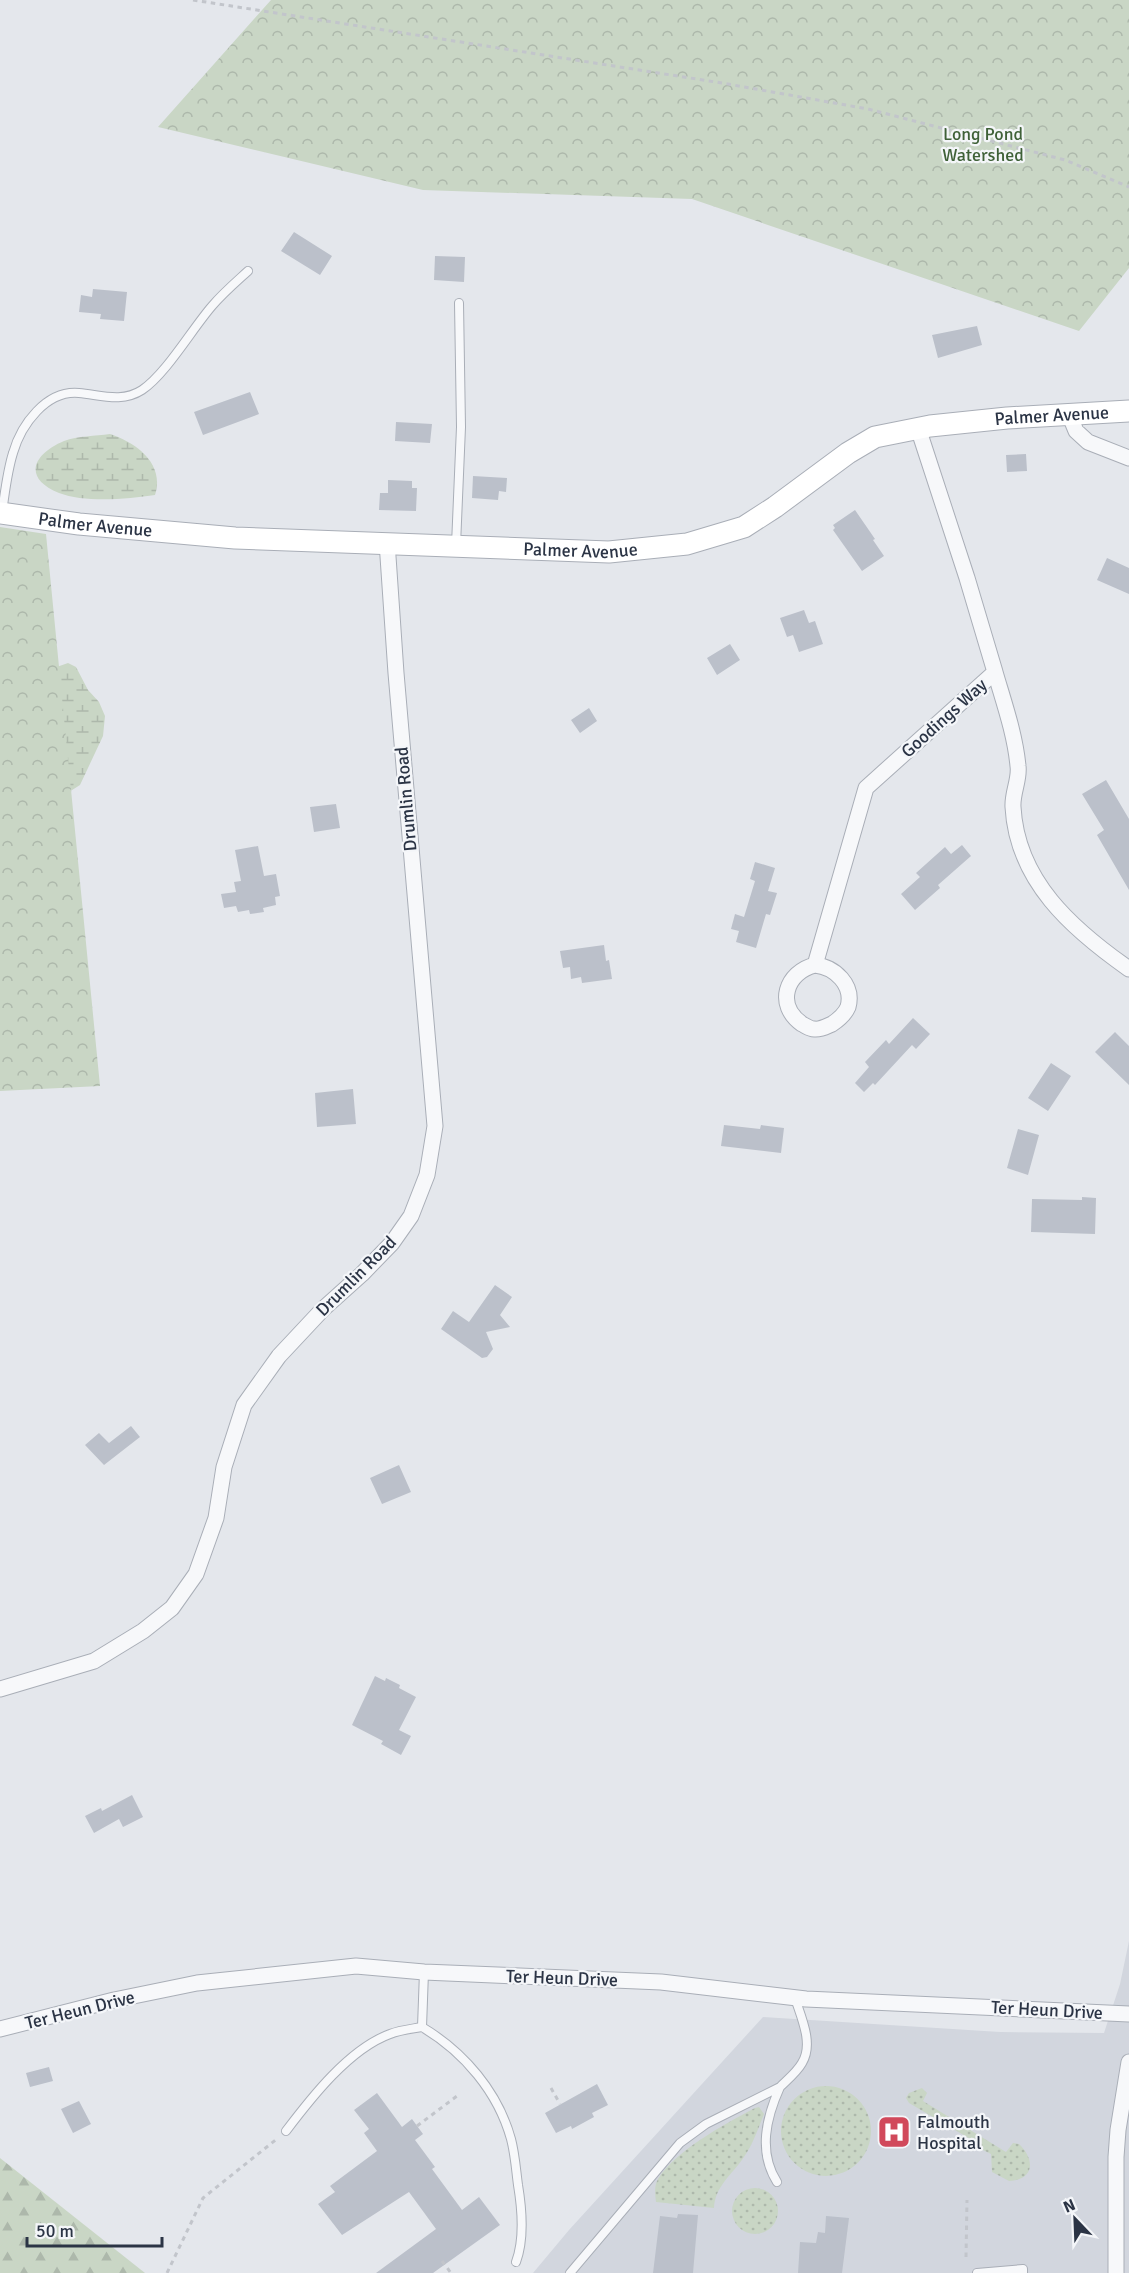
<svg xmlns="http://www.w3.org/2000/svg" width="1129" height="2273" font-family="Signika,sans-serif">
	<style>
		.built { fill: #d2d6de }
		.grass { fill: url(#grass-dots) }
		.forest { fill: url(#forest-firs) }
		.wetland { fill: url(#wetland-marsh) }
		.park { fill: url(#park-crowns) }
		.building { fill: #bbc0ca }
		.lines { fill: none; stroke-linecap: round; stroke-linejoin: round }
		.service-casing { stroke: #a9aeb7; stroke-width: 10 }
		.minor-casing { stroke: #a9aeb7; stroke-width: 17 }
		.secondary-casing { stroke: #a9aeb7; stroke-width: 23 }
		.path { stroke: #c2c5cb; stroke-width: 3; stroke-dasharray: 4.5 4.5; stroke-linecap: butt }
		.service { stroke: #f7f8fa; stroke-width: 8 }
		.minor { stroke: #f7f8fa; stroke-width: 15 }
		.secondary { stroke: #fff; stroke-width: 21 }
		.labels { text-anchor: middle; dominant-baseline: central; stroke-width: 4.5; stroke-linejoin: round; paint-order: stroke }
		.park-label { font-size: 18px; fill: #3f6138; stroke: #f4f6f9 }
		.street-label { font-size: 18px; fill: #2b3445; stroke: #f4f6f9 }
		.poi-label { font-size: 18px; fill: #2b3445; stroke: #f4f6f9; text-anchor: start }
	</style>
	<defs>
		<pattern id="grass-dots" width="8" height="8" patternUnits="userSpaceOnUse" patternTransform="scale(1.5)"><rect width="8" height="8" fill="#c9d6c5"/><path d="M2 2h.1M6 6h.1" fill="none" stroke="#adb8ab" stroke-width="1.8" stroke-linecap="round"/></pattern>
		<pattern id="forest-firs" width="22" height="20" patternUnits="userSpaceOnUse" patternTransform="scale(1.5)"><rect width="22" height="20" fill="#c9d6c5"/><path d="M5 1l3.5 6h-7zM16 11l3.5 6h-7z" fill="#adb8ab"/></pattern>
		<pattern id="wetland-marsh" width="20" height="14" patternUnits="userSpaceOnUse" patternTransform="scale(1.5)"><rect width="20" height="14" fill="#c9d6c5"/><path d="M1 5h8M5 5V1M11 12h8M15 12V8" fill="none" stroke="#adb8ab"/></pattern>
		<pattern id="park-crowns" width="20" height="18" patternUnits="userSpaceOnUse" patternTransform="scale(1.5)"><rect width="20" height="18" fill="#c9d6c5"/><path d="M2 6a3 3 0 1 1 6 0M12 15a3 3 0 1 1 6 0" fill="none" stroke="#adb8ab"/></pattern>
	</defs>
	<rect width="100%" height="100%" fill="#e4e7ec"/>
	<path class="built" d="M 1129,1941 L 1129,2273 L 533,2273 L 569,2230 L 763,2017 L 1000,2032 L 1104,2033 L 1120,1984 Z"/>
	<path class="grass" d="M781 2131a45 45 0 1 1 90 0a45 45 0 1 1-90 0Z
		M 922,2088 L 927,2093 L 923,2101 L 1006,2152 L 1013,2143 L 1019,2144 C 1035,2159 1035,2180 1009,2181 L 992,2172 L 991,2154 L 975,2146 L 972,2140 L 909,2103 L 906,2098 L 909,2093 Z
		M 759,2107 L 764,2114 C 758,2129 753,2144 744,2157 C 732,2175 715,2186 714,2208 L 656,2202 C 655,2194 654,2186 658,2179 C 676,2150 725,2124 755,2108 Z
		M732 2211a23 23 0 1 1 46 0a23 23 0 1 1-46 0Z"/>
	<path class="forest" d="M 0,2158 L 145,2273 L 0,2273 Z"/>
	<path class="wetland" d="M 110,434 C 137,443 165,464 155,495 C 128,499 85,503 59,493 C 22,478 33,454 64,441 C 78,436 95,436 110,434 Z
		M 68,663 L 76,667 L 88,690 L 99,702 L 105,716 L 103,736 L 80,785 L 69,792 L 0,687 Z"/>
	<path class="park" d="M 271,0 L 1129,0 L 1129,268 L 1079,331 L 692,199 L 423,190 L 158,127 Z
		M 0,527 L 46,534 L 100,1086 L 0,1091 Z"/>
	<path class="building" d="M 294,232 L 332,256 L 320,275 L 281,251 Z
		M 435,256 L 465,257 L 464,282 L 434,280 Z
		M 93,289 L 127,292 L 124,321 L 100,319 L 101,314 L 79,312 L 81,295 L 92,297 Z
		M 977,326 L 982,345 L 938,358 L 932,335 Z
		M 250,392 L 259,414 L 203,435 L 194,412 Z
		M 396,422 L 432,424 L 430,443 L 395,441 Z
		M 1026,454 L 1027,471 L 1007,472 L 1006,455 Z
		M 473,476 L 507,478 L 506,492 L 499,491 L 498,500 L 472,498 Z
		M 388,480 L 412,481 L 412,488 L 417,488 L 416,511 L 379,510 L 380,493 L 388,493 Z
		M 855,510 L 875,539 L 873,540 L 884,556 L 862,571 L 833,530 L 835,528 L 833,525 Z
		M 1107,558 L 1129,568 L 1129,594 L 1097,580 Z
		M 804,610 L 809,623 L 815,621 L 823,644 L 799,652 L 793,635 L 787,637 L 780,618 Z
		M 730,644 L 740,660 L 717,675 L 707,658 Z
		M 589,708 L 597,721 L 580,733 L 571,720 Z
		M 1106,780 L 1129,819 L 1129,890 L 1097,835 L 1104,830 L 1082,794 Z
		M 336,804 L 340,828 L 314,832 L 310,807 Z
		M 962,845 L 971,856 L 938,885 L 940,888 L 915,910 L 901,894 L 920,877 L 916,873 L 945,847 L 951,854 Z
		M 258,846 L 264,876 L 276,874 L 280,896 L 275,897 L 276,905 L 263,908 L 264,912 L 250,914 L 249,910 L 238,912 L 236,906 L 224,908 L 221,894 L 236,892 L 234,882 L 241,881 L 235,850 Z
		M 755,862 L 775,868 L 768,891 L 777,893 L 770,915 L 766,914 L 756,948 L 736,942 L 739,931 L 731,929 L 735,914 L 744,917 L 755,881 L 750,879 Z
		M 604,945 L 606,961 L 609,960 L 612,979 L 582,983 L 581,977 L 571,979 L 570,967 L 563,968 L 560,951 Z
		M 913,1018 L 930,1034 L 916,1049 L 912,1045 L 875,1085 L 873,1083 L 864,1092 L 855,1083 L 869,1067 L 865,1062 L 886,1040 L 889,1044 Z
		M 1115,1032 L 1129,1046 L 1129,1085 L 1095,1052 Z
		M 1051,1063 L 1071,1076 L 1048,1111 L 1028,1098 Z
		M 353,1089 L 356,1124 L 317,1127 L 315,1093 Z
		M 724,1125 L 760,1129 L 761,1125 L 784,1128 L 781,1153 L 721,1146 Z
		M 1018,1129 L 1039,1135 L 1028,1175 L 1007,1168 Z
		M 1082,1197 L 1096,1198 L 1095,1234 L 1031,1232 L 1032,1199 L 1082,1200 Z
		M 495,1285 L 512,1297 L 500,1315 L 510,1327 L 486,1332 L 493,1349 L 487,1357 L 482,1358 L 441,1329 L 453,1311 L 469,1322 Z
		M 131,1426 L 140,1437 L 104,1465 L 85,1445 L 99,1433 L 109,1443 Z
		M 399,1465 L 411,1492 L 382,1504 L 370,1478 Z
		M 375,1676 L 385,1681 L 386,1678 L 400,1685 L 399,1688 L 416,1697 L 399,1730 L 411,1736 L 401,1755 L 381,1744 L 383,1741 L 352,1725 Z
		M 132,1795 L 143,1817 L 123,1827 L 119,1819 L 94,1833 L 85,1816 L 101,1808 L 102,1811 Z
		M 49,2067 L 53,2081 L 30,2087 L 26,2073 Z
		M 597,2084 L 608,2105 L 592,2113 L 594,2117 L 572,2129 L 571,2126 L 556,2133 L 545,2113 Z
		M 377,2093 L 402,2127 L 412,2119 L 423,2134 L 415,2140 L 435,2167 L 432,2169 L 462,2210 L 479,2197 L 500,2225 L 433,2273 L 376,2273 L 436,2229 L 409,2192 L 342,2235 L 318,2204 L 335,2192 L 330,2186 L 377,2151 L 364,2133 L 369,2129 L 354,2110 Z
		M 79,2101 L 91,2124 L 73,2133 L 61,2109 Z
		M 678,2214 L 698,2215 L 693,2273 L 653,2273 L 660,2216 L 677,2218 Z
		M 826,2216 L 849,2218 L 842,2273 L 798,2273 L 800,2242 L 816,2243 L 818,2232 L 825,2233 Z"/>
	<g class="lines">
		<g class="service-casing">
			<path id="service" d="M 2,512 C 5,493 7,472 13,453 C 21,425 46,390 79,393 C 101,395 122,403 142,390 C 166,374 192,329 212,306 C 223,293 236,282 248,271
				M 456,545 L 461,427 L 459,303
				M 422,2027 L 424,1972
				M 780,2087 C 787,2080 797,2072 802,2063 C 814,2044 801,2017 795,1998
				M 286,2131 C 311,2098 349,2049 390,2034 C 400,2030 411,2029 422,2027 C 464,2052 498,2092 511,2139 C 515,2154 516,2170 518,2185 C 522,2209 525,2238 516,2262
				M 570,2273 L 680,2143 L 706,2124 L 780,2087 C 766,2118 758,2152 777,2182
				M 977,2273 L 1023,2269 L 1023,2273"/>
		</g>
		<g class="minor-casing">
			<path id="minor" d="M 1069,414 L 1076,431 L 1088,442 L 1129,458
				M 995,672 C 1004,703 1015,734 1018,766 C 1020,779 1012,793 1013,807 C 1017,881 1072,929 1129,969
				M 815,965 C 786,972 775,1005 802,1024 C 806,1026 810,1029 814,1029 C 821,1030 827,1026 832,1024 C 838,1020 845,1014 848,1007 C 854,985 835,967 815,965 L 866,788 L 995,672 L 967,578 L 918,428
				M 0,1689 L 94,1661 L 143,1631 L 172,1608 L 196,1574 L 216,1518 L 224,1467 L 244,1405 L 279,1356 L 323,1309 L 362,1274 L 392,1243 L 411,1216 L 427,1175 L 435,1126 L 396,673 L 387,542
				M 0,2029 L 114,2000 L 197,1983 L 356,1966 L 424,1972 L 661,1982 L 806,1999 L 1129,2014
				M 1116,2273 L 1116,2157 L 1118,2130 L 1129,2062"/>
		</g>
		<g class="secondary-casing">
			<g id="secondary">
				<path id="s1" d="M 0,513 L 79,524 L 235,538 L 609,552 L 687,544 L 744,527 L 775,507 L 848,453 L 875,437 L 930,426 L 1007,418 L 1129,411"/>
			</g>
		</g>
		<path class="path" d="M 193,0 L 722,83 L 868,109 L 1065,160 L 1129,187
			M 551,2088 L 560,2104
			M 417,2126 L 457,2096
			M 966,2257 L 967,2200
			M 442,2261 L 451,2273
			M 167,2273 L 203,2198 L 278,2138"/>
		<use href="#service" class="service"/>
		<use href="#minor" class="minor"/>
		<use href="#secondary" class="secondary"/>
	</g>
	<defs>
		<g id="hospital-square" transform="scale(1.725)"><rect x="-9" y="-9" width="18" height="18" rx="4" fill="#d1495b" stroke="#f4f6f9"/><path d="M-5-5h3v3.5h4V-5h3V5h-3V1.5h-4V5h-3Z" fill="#fff"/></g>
	</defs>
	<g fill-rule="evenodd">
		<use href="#hospital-square" x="894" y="2132"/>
	</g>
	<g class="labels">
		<g class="park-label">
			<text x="983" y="134">Long Pond<tspan x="983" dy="21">Watershed</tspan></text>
		</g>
		<g class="street-label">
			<text stroke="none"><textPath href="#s1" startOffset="1086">Palmer Avenue</textPath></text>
			<text stroke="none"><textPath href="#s1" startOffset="96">Palmer Avenue</textPath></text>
			<text stroke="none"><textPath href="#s1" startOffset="582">Palmer Avenue</textPath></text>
			<text transform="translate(944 718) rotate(-42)">Goodings Way</text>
			<text transform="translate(406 799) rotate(-95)">Drumlin Road</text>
			<text transform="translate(356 1276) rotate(-45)">Drumlin Road</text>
			<text transform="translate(562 1978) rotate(2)">Ter Heun Drive</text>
			<text transform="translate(80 2010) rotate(-14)">Ter Heun Drive</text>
			<text transform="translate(1047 2010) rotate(3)">Ter Heun Drive</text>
		</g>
		<g class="poi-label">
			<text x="917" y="2122">Falmouth<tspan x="917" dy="21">Hospital</tspan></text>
		</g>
	</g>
	<g transform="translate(1075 2219) rotate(337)" stroke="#f4f6f9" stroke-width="4.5" paint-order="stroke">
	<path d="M0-4.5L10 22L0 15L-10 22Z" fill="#2b3445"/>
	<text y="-9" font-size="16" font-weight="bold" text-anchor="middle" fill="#2b3445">N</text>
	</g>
	<path d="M27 2237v9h135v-9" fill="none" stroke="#2b3445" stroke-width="3"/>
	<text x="36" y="2237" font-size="18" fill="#2b3445" stroke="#f4f6f9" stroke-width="4.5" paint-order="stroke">50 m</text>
</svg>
